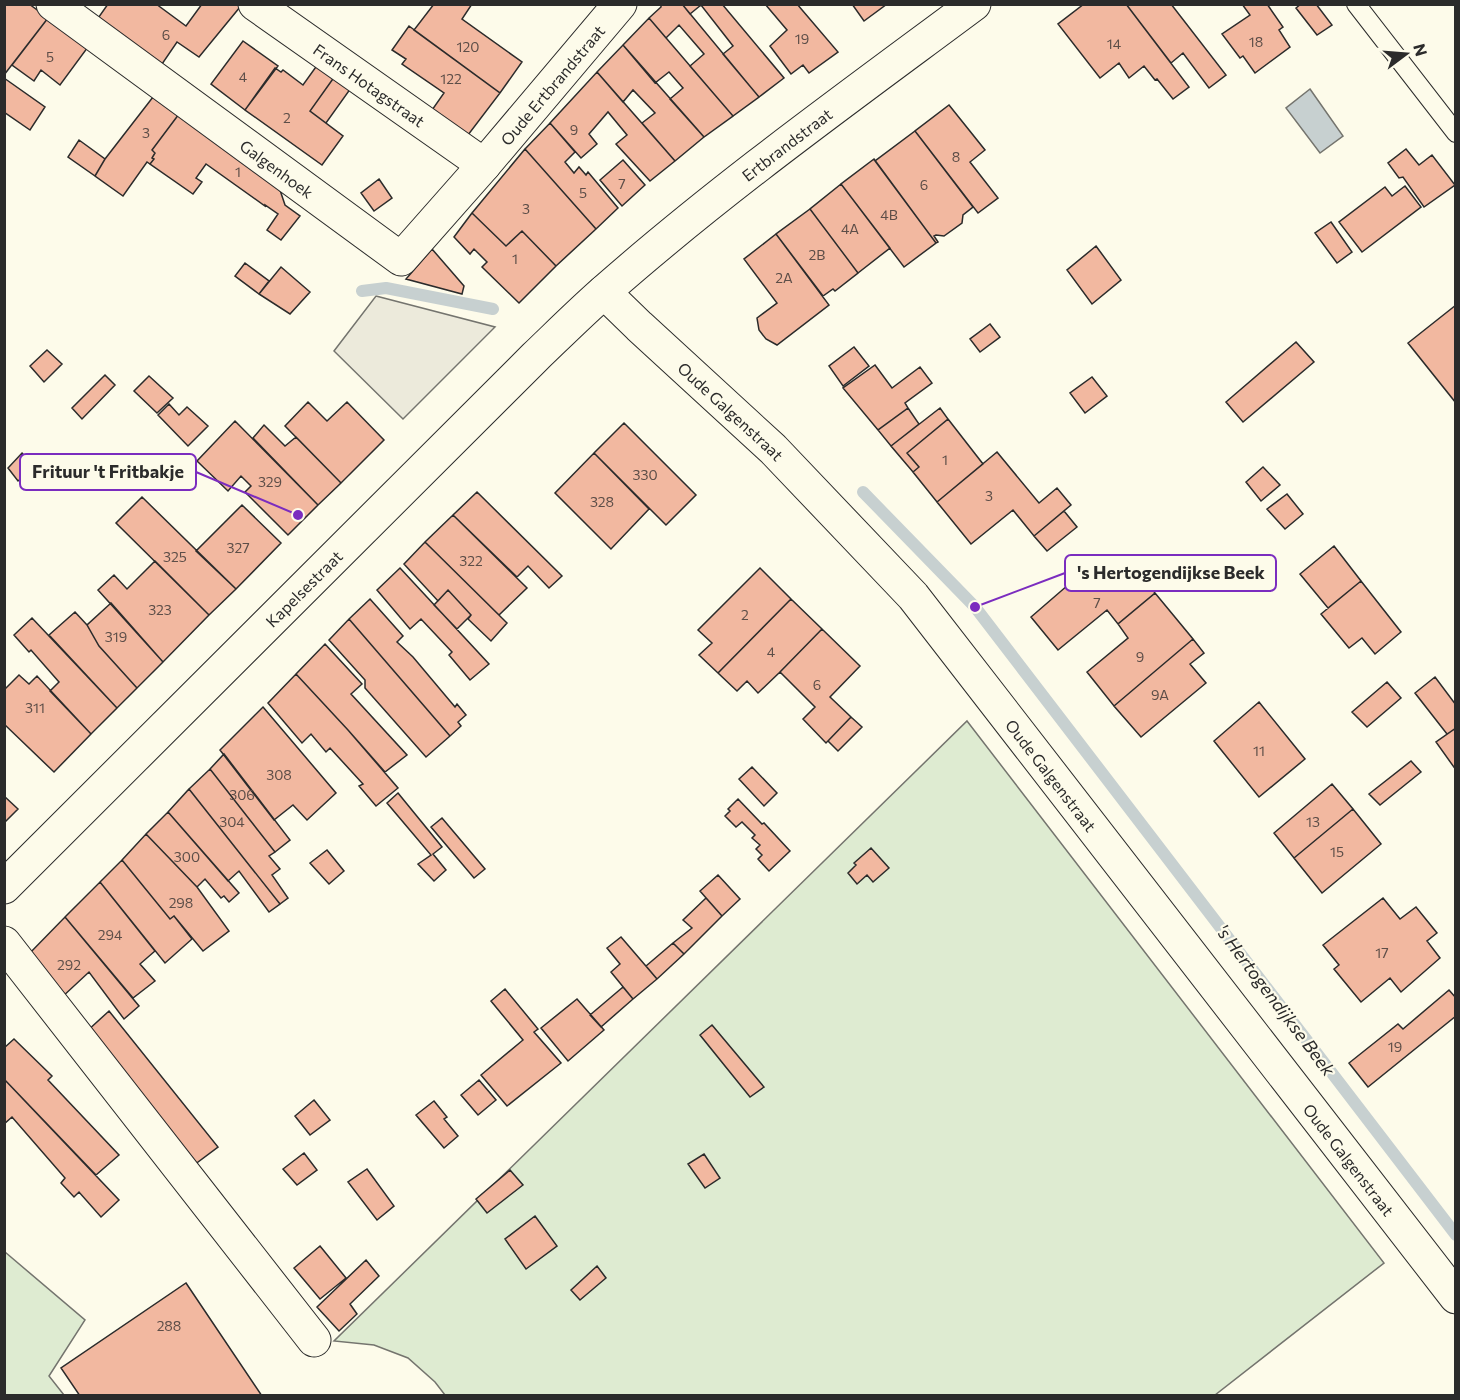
<svg xmlns="http://www.w3.org/2000/svg" width="1460" height="1400" font-family="Commissioner,sans-serif">
	<style>
		.green { fill: #deebd1; stroke: #74746e; stroke-width: 1.5 }
		.parking { fill: #eceadb; stroke: #74746e; stroke-width: 1.5 }
		.water { fill: #c7d0d0; stroke: #74746e; stroke-width: 1.5 }
		.lines { fill: none; stroke-linecap: round; stroke-linejoin: round }
		.stream { stroke: #c7d0d0; stroke-width: 12 }
		.building { fill: #f2b8a0; stroke: #2b2b2b; stroke-width: 1.5 }
		.service-casing { stroke: #2b2b2b; stroke-width: 20 }
		.minor-casing { stroke: #2b2b2b; stroke-width: 35 }
		.primary-casing { stroke: #2b2b2b; stroke-width: 35 }
		.service { stroke: #fdfbea; stroke-width: 18 }
		.minor { stroke: #fdfbea; stroke-width: 33 }
		.primary { stroke: #fdfbea; stroke-width: 33 }
		.labels { text-anchor: middle; dominant-baseline: central; stroke-width: 4.5; stroke-linejoin: round; paint-order: stroke }
		.number-label { font-size: 14px; fill: #5d4e48 }
		.street-label { font-size: 16px; fill: #2b2b2b; stroke: #fdfbea }
		.water-label { font-size: 18px; font-style: italic; fill: #2b2b2b; stroke: #fdfbea }
		.leader { fill: none; stroke: #7b2cbf; stroke-width: 2 }
		.callout-dot { fill: #7b2cbf; stroke: #fdfbea; stroke-width: 2 }
		.callout { fill: #fdfbea; stroke: #7b2cbf; stroke-width: 2 }
		.callout-label { font-size: 18px; text-anchor: middle; font-weight: bold; fill: #2b2b2b }
	</style>
	<rect width="100%" height="100%" fill="#fdfbea"/>
	<path class="green" d="M 967,721 L 1384,1263 L 1215,1395 L 445,1395 L 435,1382 L 408,1358 L 374,1345 L 334,1341 Z
		M 5,1252 L 85,1320 L 49,1376 L 64,1395 L 5,1395 Z"/>
	<path class="parking" d="M 376,296 L 495,327 L 403,419 L 334,351 Z"/>
	<path class="water" d="M 1310,89 L 1343,136 L 1320,153 L 1286,108 Z"/>
	<g class="lines">
		<path class="stream" d="M 362,291 L 386,288 L 493,309
			M 863,492 L 975,607 L 1456,1235"/>
	</g>
	<path class="building" d="M 4,4 L 29,4 L 48,18 L 4,75 Z
		M 108,4 L 156,4 L 186,26 L 202,4 L 237,4 L 240,7 L 199,57 L 177,42 L 160,67 L 96,21 Z
		M 434,4 L 472,4 L 462,19 L 522,62 L 500,93 L 414,30 Z
		M 661,4 L 682,4 L 759,97 L 733,116 L 690,66 L 704,54 L 679,25 L 666,38 L 649,18 L 661,7 Z
		M 682,4 L 722,4 L 784,78 L 759,97 L 723,54 L 733,46 L 701,5 L 690,14 Z
		M 765,4 L 797,4 L 838,52 L 809,73 L 803,65 L 791,74 L 770,46 L 787,30 Z
		M 852,4 L 887,4 L 864,21 Z
		M 1084,4 L 1126,4 L 1189,87 L 1173,99 L 1157,79 L 1155,80 L 1144,66 L 1129,78 L 1119,63 L 1100,78 L 1058,24 Z
		M 1126,4 L 1171,4 L 1226,75 L 1209,88 L 1183,53 L 1171,63 Z
		M 1242,4 L 1267,4 L 1283,27 L 1279,30 L 1290,47 L 1255,73 L 1243,56 L 1240,58 L 1222,34 L 1250,15 Z
		M 1301,4 L 1316,4 L 1332,25 L 1317,35 L 1296,8 Z
		M 48,18 L 88,47 L 60,85 L 41,70 L 34,81 L 12,65 Z
		M 649,18 L 733,116 L 704,137 L 670,99 L 683,88 L 669,72 L 655,83 L 623,45 Z
		M 409,26 L 500,93 L 468,135 L 432,110 L 444,93 L 402,64 L 406,59 L 392,50 Z
		M 243,41 L 278,66 L 245,110 L 211,84 Z
		M 623,45 L 704,137 L 675,161 L 642,123 L 655,113 L 633,90 L 623,102 L 597,72 Z
		M 318,64 L 335,76 L 310,111 L 343,136 L 322,165 L 245,110 L 275,68 L 281,72 L 283,70 L 303,85 Z
		M 597,72 L 675,161 L 650,181 L 616,144 L 627,135 L 608,112 L 589,134 L 597,144 L 581,158 L 550,123 Z
		M 335,76 L 351,88 L 326,123 L 310,111 Z
		M 4,78 L 45,107 L 30,130 L 4,112 Z
		M 153,97 L 179,114 L 152,150 L 155,153 L 152,158 L 154,159 L 150,164 L 147,162 L 123,196 L 95,176 L 105,159 Z
		M 949,105 L 985,150 L 970,162 L 998,198 L 978,213 L 915,131 Z
		M 179,114 L 278,184 L 285,205 L 300,216 L 281,240 L 267,230 L 278,214 L 265,205 L 265,206 L 206,164 L 196,178 L 202,182 L 193,194 L 150,164 L 154,159 L 152,158 L 155,153 L 152,150 Z
		M 550,123 L 575,152 L 565,162 L 574,173 L 579,167 L 586,175 L 588,172 L 618,208 L 596,229 L 525,149 Z
		M 915,131 L 973,207 L 963,215 L 962,223 L 944,236 L 936,235 L 934,236 L 938,242 L 936,243 L 875,161 Z
		M 79,140 L 105,159 L 95,176 L 68,157 Z
		M 525,149 L 596,229 L 556,266 L 522,231 L 506,246 L 472,213 Z
		M 1406,149 L 1419,165 L 1432,155 L 1455,185 L 1424,207 L 1403,177 L 1399,178 L 1388,163 Z
		M 874,159 L 936,243 L 904,267 L 841,184 Z
		M 623,160 L 645,185 L 622,206 L 600,180 Z
		M 379,179 L 392,198 L 374,211 L 361,193 Z
		M 841,184 L 890,248 L 858,273 L 810,209 Z
		M 1405,186 L 1421,207 L 1362,252 L 1339,222 L 1385,187 L 1392,196 Z
		M 810,209 L 858,273 L 835,291 L 833,289 L 823,296 L 776,234 Z
		M 472,213 L 506,246 L 522,231 L 556,266 L 519,303 L 482,267 L 487,262 L 474,249 L 470,254 L 454,237 Z
		M 1331,222 L 1352,252 L 1337,263 L 1315,233 Z
		M 776,234 L 829,305 L 777,345 L 766,339 L 759,330 L 757,318 L 777,303 L 744,259 Z
		M 1096,246 L 1121,280 L 1092,304 L 1067,270 Z
		M 432,249 L 464,286 L 462,294 L 406,279 Z
		M 245,263 L 269,281 L 259,294 L 235,276 Z
		M 281,267 L 310,292 L 290,314 L 259,294 Z
		M 1456,305 L 1456,403 L 1408,343 Z
		M 990,324 L 1000,337 L 980,352 L 970,339 Z
		M 1296,342 L 1314,362 L 1243,422 L 1226,402 Z
		M 854,347 L 869,366 L 843,386 L 829,366 Z
		M 47,350 L 62,364 L 44,382 L 30,366 Z
		M 875,365 L 892,388 L 920,367 L 932,383 L 905,403 L 908,408 L 878,430 L 843,388 Z
		M 105,375 L 115,385 L 82,419 L 72,408 Z
		M 149,376 L 173,398 L 157,413 L 134,391 Z
		M 1092,377 L 1107,396 L 1085,413 L 1070,393 Z
		M 308,402 L 327,421 L 347,402 L 384,440 L 341,483 L 285,426 Z
		M 169,404 L 179,415 L 187,407 L 208,426 L 188,446 L 158,415 Z
		M 908,408 L 919,424 L 891,446 L 878,430 Z
		M 940,408 L 948,419 L 907,453 L 919,467 L 913,472 L 891,446 Z
		M 948,419 L 983,464 L 937,502 L 913,472 L 919,467 L 907,453 Z
		M 235,421 L 318,505 L 288,535 L 245,492 L 251,486 L 241,476 L 228,491 L 197,461 Z
		M 624,423 L 696,495 L 666,525 L 594,453 Z
		M 264,425 L 285,446 L 296,437 L 341,483 L 318,505 L 253,438 Z
		M 997,452 L 1039,503 L 1057,488 L 1071,505 L 1034,536 L 1013,510 L 971,544 L 937,502 Z
		M 22,453 L 34,467 L 18,481 L 8,468 Z
		M 594,453 L 649,509 L 611,549 L 555,493 Z
		M 1263,467 L 1280,485 L 1261,501 L 1246,482 Z
		M 477,492 L 562,576 L 549,588 L 528,566 L 517,577 L 453,515 Z
		M 1287,494 L 1303,514 L 1285,529 L 1267,509 Z
		M 142,497 L 236,589 L 209,615 L 116,523 Z
		M 242,505 L 281,543 L 236,589 L 196,551 Z
		M 1064,511 L 1077,527 L 1047,551 L 1034,536 Z
		M 453,515 L 527,588 L 499,615 L 425,542 Z
		M 425,542 L 507,623 L 491,641 L 468,619 L 471,615 L 448,590 L 438,601 L 404,564 Z
		M 1334,546 L 1361,581 L 1328,608 L 1300,574 Z
		M 155,561 L 209,615 L 163,662 L 98,590 L 114,575 L 127,589 Z
		M 1090,566 L 1109,589 L 1127,574 L 1137,585 L 1145,579 L 1155,593 L 1118,624 L 1107,610 L 1058,650 L 1031,617 Z
		M 400,568 L 489,664 L 470,680 L 449,655 L 452,652 L 421,619 L 410,629 L 377,590 Z
		M 760,568 L 791,599 L 718,673 L 699,655 L 712,643 L 698,630 Z
		M 1361,581 L 1401,632 L 1375,654 L 1362,638 L 1349,648 L 1321,614 Z
		M 448,590 L 471,615 L 457,629 L 434,605 Z
		M 1155,593 L 1193,639 L 1114,706 L 1087,672 L 1128,638 L 1118,624 Z
		M 370,599 L 403,636 L 397,642 L 413,657 L 455,707 L 457,704 L 466,715 L 458,722 L 461,726 L 450,736 L 349,619 Z
		M 791,599 L 822,629 L 780,672 L 758,693 L 747,681 L 737,691 L 718,673 Z
		M 111,603 L 163,662 L 137,688 L 99,646 L 87,625 Z
		M 75,612 L 87,625 L 99,646 L 137,688 L 117,708 L 49,635 Z
		M 32,618 L 117,708 L 91,734 L 50,691 L 59,682 L 31,650 L 29,652 L 14,635 Z
		M 349,619 L 450,736 L 426,757 L 365,688 L 365,680 L 329,640 Z
		M 822,629 L 860,666 L 830,697 L 851,717 L 826,743 L 803,719 L 815,707 L 780,672 Z
		M 1193,639 L 1204,653 L 1190,664 L 1206,683 L 1141,737 L 1114,706 Z
		M 325,644 L 362,684 L 351,694 L 407,755 L 385,772 L 348,730 L 296,674 Z
		M 296,674 L 348,730 L 398,788 L 376,806 L 359,786 L 363,784 L 330,748 L 326,752 L 311,734 L 302,743 L 268,703 Z
		M 19,675 L 29,684 L 37,676 L 91,734 L 54,772 L 4,724 L 4,690 Z
		M 1435,677 L 1456,705 L 1456,728 L 1447,734 L 1415,693 Z
		M 1387,682 L 1401,698 L 1367,727 L 1352,712 Z
		M 1259,702 L 1305,759 L 1259,797 L 1214,741 Z
		M 263,707 L 336,793 L 307,820 L 293,805 L 274,820 L 220,750 Z
		M 851,717 L 862,727 L 838,751 L 828,741 Z
		M 1456,728 L 1456,770 L 1436,742 Z
		M 224,754 L 290,840 L 275,852 L 210,769 Z
		M 1411,761 L 1421,772 L 1380,805 L 1369,794 Z
		M 752,767 L 777,793 L 764,806 L 739,779 Z
		M 210,769 L 275,852 L 269,856 L 280,869 L 272,875 L 288,898 L 280,904 L 189,789 Z
		M 1332,784 L 1353,809 L 1294,858 L 1274,833 Z
		M 189,789 L 280,904 L 269,912 L 239,871 L 228,881 L 168,812 Z
		M 398,793 L 442,847 L 433,854 L 446,870 L 434,881 L 418,864 L 431,855 L 387,803 Z
		M 4,796 L 18,809 L 4,823 Z
		M 738,799 L 762,824 L 764,823 L 790,851 L 769,871 L 758,859 L 762,855 L 756,849 L 760,845 L 752,838 L 755,835 L 742,822 L 736,827 L 725,816 L 730,811 L 728,809 Z
		M 1353,809 L 1381,844 L 1322,893 L 1294,858 Z
		M 168,812 L 239,893 L 229,902 L 224,896 L 221,898 L 205,879 L 197,887 L 146,834 Z
		M 442,818 L 485,869 L 474,878 L 431,827 Z
		M 146,834 L 197,887 L 229,931 L 203,951 L 174,916 L 170,919 L 122,860 Z
		M 871,848 L 889,868 L 873,882 L 867,875 L 857,884 L 848,873 L 856,865 L 854,863 Z
		M 327,850 L 344,871 L 329,884 L 310,863 Z
		M 122,860 L 170,919 L 174,916 L 192,939 L 165,963 L 100,882 Z
		M 718,875 L 740,899 L 722,916 L 700,891 Z
		M 100,882 L 155,951 L 140,964 L 155,981 L 133,998 L 65,917 Z
		M 706,898 L 722,916 L 684,954 L 673,943 L 692,928 L 683,920 Z
		M 1383,898 L 1400,919 L 1416,907 L 1437,933 L 1427,941 L 1440,958 L 1401,992 L 1390,978 L 1361,1002 L 1334,969 L 1339,965 L 1323,945 Z
		M 65,917 L 139,1006 L 124,1019 L 89,972 L 60,999 L 26,957 Z
		M 621,937 L 657,979 L 633,999 L 611,972 L 620,964 L 607,948 Z
		M 673,943 L 684,954 L 657,979 L 646,966 Z
		M 623,987 L 633,999 L 601,1027 L 590,1015 Z
		M 505,989 L 538,1029 L 534,1032 L 561,1063 L 507,1106 L 481,1075 L 523,1040 L 491,1001 Z
		M 1449,990 L 1456,998 L 1456,1016 L 1368,1087 L 1349,1063 L 1398,1024 L 1403,1029 Z
		M 577,999 L 604,1030 L 568,1061 L 541,1028 Z
		M 109,1011 L 218,1147 L 194,1165 L 86,1032 Z
		M 712,1025 L 764,1087 L 750,1097 L 700,1035 Z
		M 14,1039 L 52,1076 L 48,1080 L 119,1155 L 96,1175 L 4,1079 L 4,1048 Z
		M 4,1079 L 119,1200 L 101,1217 L 79,1192 L 74,1197 L 61,1183 L 65,1178 L 12,1117 L 4,1124 Z
		M 479,1080 L 496,1100 L 478,1115 L 461,1095 Z
		M 314,1100 L 330,1120 L 310,1135 L 295,1116 Z
		M 434,1101 L 447,1117 L 444,1119 L 458,1136 L 444,1148 L 416,1115 Z
		M 304,1153 L 317,1170 L 297,1185 L 283,1169 Z
		M 704,1154 L 720,1178 L 705,1188 L 688,1164 Z
		M 367,1169 L 394,1206 L 377,1220 L 348,1182 Z
		M 510,1170 L 523,1185 L 487,1213 L 476,1199 Z
		M 535,1216 L 557,1246 L 526,1269 L 505,1239 Z
		M 320,1246 L 346,1278 L 320,1299 L 294,1268 Z
		M 366,1260 L 379,1276 L 350,1304 L 357,1314 L 339,1331 L 317,1307 Z
		M 597,1266 L 606,1278 L 580,1300 L 571,1290 Z
		M 186,1283 L 262,1396 L 80,1396 L 61,1368 Z"/>
	<g class="lines">
		<g class="service-casing">
			<path id="service" d="M 1356,4 L 1456,133"/>
		</g>
		<g class="minor-casing">
			<g id="minor">
				<path id="s1" d="M 53,4 L 401,259 L 484,165 L 620,4"/>
				<path id="s2" d="M 255,4 L 484,165"/>
				<path id="s3" d="M 604,292 L 639,326 L 773,449 L 913,596 L 1456,1297"/>
				<path d="M 4,943 L 314,1340"/>
			</g>
		</g>
		<g class="primary-casing">
			<g id="primary">
				<path id="s4" d="M 4,887 L 535,357 C 558,335 581,312 605,291 C 722,188 849,97 974,4"/>
			</g>
		</g>
		<use href="#service" class="service"/>
		<use href="#minor" class="minor"/>
		<use href="#primary" class="primary"/>
	</g>
	<g class="labels">
		<g class="number-label">
			<text x="166" y="34">6</text>
			<text x="802" y="38">19</text>
			<text x="1256" y="41">18</text>
			<text x="1114" y="43">14</text>
			<text x="468" y="46">120</text>
			<text x="50" y="56">5</text>
			<text x="243" y="76">4</text>
			<text x="451" y="78">122</text>
			<text x="287" y="117">2</text>
			<text x="574" y="129">9</text>
			<text x="146" y="132">3</text>
			<text x="956" y="156">8</text>
			<text x="238" y="171">1</text>
			<text x="622" y="183">7</text>
			<text x="924" y="184">6</text>
			<text x="583" y="192">5</text>
			<text x="526" y="208">3</text>
			<text x="889" y="214">4B</text>
			<text x="850" y="228">4A</text>
			<text x="817" y="254">2B</text>
			<text x="515" y="258">1</text>
			<text x="784" y="277">2A</text>
			<text x="945" y="459">1</text>
			<text x="645" y="474">330</text>
			<text x="270" y="481">329</text>
			<text x="989" y="495">3</text>
			<text x="602" y="501">328</text>
			<text x="238" y="547">327</text>
			<text x="175" y="556">325</text>
			<text x="471" y="560">322</text>
			<text x="1097" y="602">7</text>
			<text x="160" y="609">323</text>
			<text x="745" y="614">2</text>
			<text x="116" y="636">319</text>
			<text x="771" y="651">4</text>
			<text x="1140" y="656">9</text>
			<text x="817" y="684">6</text>
			<text x="1160" y="694">9A</text>
			<text x="35" y="707">311</text>
			<text x="1259" y="750">11</text>
			<text x="279" y="774">308</text>
			<text x="242" y="794">306</text>
			<text x="232" y="821">304</text>
			<text x="1313" y="821">13</text>
			<text x="1337" y="851">15</text>
			<text x="187" y="856">300</text>
			<text x="181" y="902">298</text>
			<text x="110" y="934">294</text>
			<text x="1382" y="952">17</text>
			<text x="69" y="964">292</text>
			<text x="1395" y="1046">19</text>
			<text x="169" y="1325">288</text>
		</g>
		<g class="street-label">
			<text stroke="none"><textPath href="#s2" startOffset="140">Frans Hotagstraat</textPath></text>
			<text stroke="none"><textPath href="#s1" startOffset="662">Oude Ertbrandstraat</textPath></text>
			<text stroke="none"><textPath href="#s4" startOffset="1080">Ertbrandstraat</textPath></text>
			<text stroke="none"><textPath href="#s1" startOffset="278">Galgenhoek</textPath></text>
			<text stroke="none"><textPath href="#s3" startOffset="174">Oude Galgenstraat</textPath></text>
			<text stroke="none"><textPath href="#s4" startOffset="423">Kapelsestraat</textPath></text>
			<text stroke="none"><textPath href="#s3" startOffset="660">Oude Galgenstraat</textPath></text>
			<text stroke="none"><textPath href="#s3" startOffset="1146">Oude Galgenstraat</textPath></text>
		</g>
		<g class="water-label">
			<text transform="translate(1276 1000) rotate(53)">'s Hertogendijkse Beek</text>
		</g>
	</g>
	<path class="leader" d="M298 515L196 472M975 607L1065 573"/>
	<g class="callout-dot">
		<circle cx="298" cy="515" r="6"/>
		<circle cx="975" cy="607" r="6"/>
	</g>
	<g class="callout">
		<rect x="20" y="454" width="176" height="36" rx="6"/>
		<rect x="1065" y="555" width="211" height="36" rx="6"/>
	</g>
	<g class="callout-label">
		<text x="108" y="478">Frituur 't Fritbakje</text>
		<text x="1171" y="579">'s Hertogendijkse Beek</text>
	</g>
	<rect width="1460" height="1400" fill="none" stroke="#2b2b2b" stroke-width="12"/>
	<g transform="translate(1406 54) rotate(74)" stroke="#fdfbea" stroke-width="4.5" paint-order="stroke">
	<path d="M0-4.5L10 22L0 15L-10 22Z" fill="#2b2b2b"/>
	<text y="-9" font-size="16" font-weight="bold" text-anchor="middle" fill="#2b2b2b">N</text>
	</g>
</svg>
